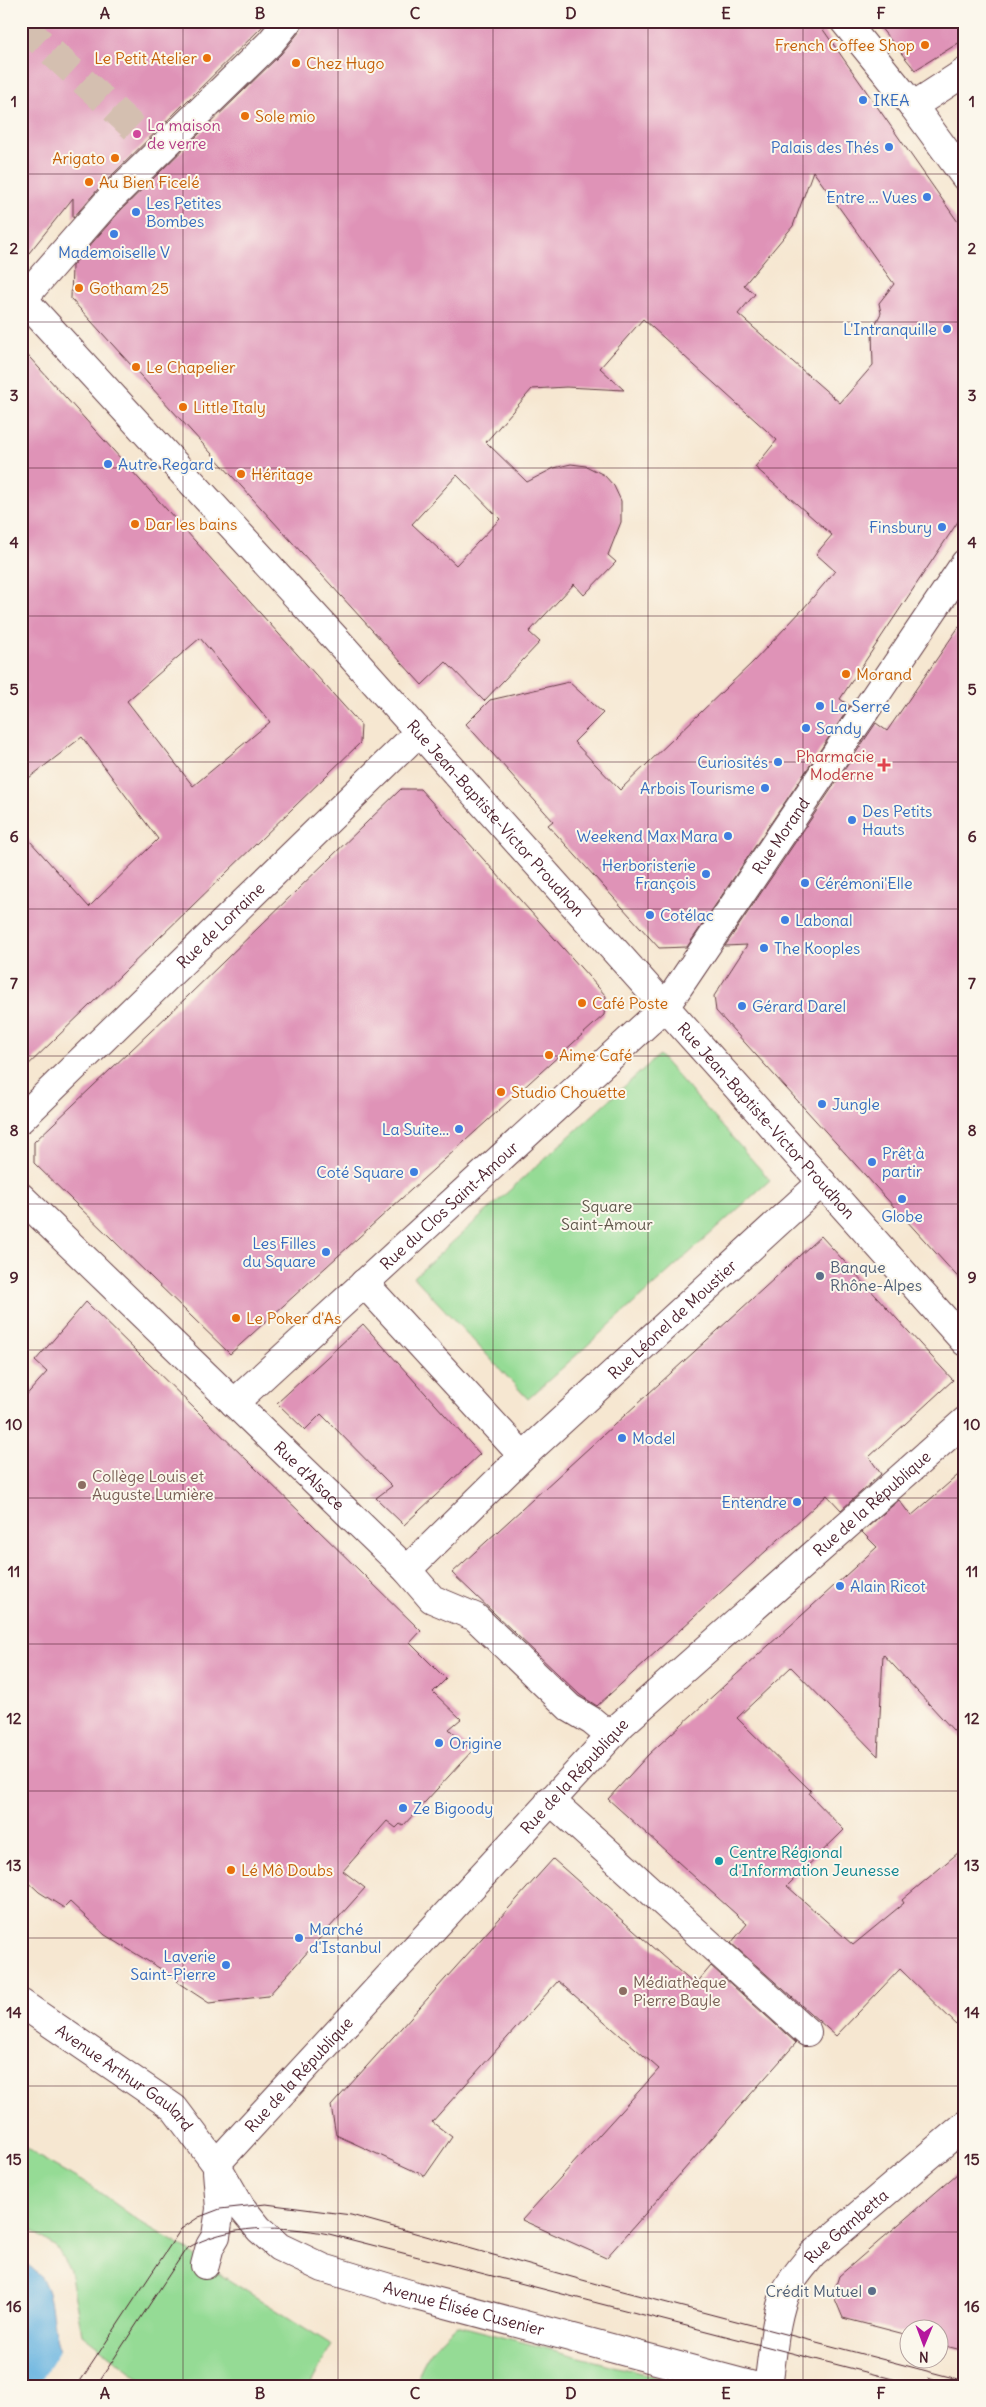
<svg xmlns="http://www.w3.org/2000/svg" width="986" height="2407" font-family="Delius,sans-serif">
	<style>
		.green { fill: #95db95; stroke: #707d60 }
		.water { fill: #66b3e0; stroke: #586986 }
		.pier { fill: #f6e7d1 }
		.building { fill: #df93b7; fill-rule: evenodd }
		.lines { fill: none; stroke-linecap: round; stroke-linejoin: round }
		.minor-tunnel { stroke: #d4bfb0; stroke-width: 28; stroke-dasharray: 28 14; stroke-linecap: butt }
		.minor-casing { stroke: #643d44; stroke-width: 30 }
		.minor { stroke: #fff; stroke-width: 28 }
		.tram { stroke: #4a1f2b; stroke-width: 1 }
		.grid { fill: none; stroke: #4a1f2b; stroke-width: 1; stroke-opacity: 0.55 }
		.food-dot { fill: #e8710a; stroke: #fbf7ec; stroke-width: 2 }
		.shop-dot { fill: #3f7fe0; stroke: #fbf7ec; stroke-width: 2 }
		.hotel-dot { fill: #d1479c; stroke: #fbf7ec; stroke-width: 2 }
		.health-dot { fill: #e0444e; stroke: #fbf7ec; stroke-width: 2 }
		.service-dot { fill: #5c6f8a; stroke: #fbf7ec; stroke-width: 2 }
		.education-dot { fill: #8d6e63; stroke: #fbf7ec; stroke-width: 2 }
		.culture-dot { fill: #0f9aa8; stroke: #fbf7ec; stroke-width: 2 }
		.labels { text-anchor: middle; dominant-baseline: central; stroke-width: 4; stroke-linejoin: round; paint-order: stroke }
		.food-label { font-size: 16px; fill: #c56008; stroke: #fbf7ec; text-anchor: start }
		.shop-label { font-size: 16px; fill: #366cbe; stroke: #fbf7ec; text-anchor: start }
		.hotel-label { font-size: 16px; fill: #b23c85; stroke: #fbf7ec; text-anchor: start }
		.health-label { font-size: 16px; fill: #be3a42; stroke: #fbf7ec; text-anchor: end }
		.street-label { font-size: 16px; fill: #4a1f2b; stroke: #fbf7ec }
		.park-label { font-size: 16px; fill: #60574b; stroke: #fbf7ec }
		.service-label { font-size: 16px; fill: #4e5e75; stroke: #fbf7ec; text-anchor: start }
		.education-label { font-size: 16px; fill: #785e54; stroke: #fbf7ec; text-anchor: start }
		.culture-label { font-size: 16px; fill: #0d838f; stroke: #fbf7ec; text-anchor: start }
		.neatline { fill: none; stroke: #4a1f2b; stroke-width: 2 }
		.grid-label { font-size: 16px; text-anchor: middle; font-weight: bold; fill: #4a1f2b }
	</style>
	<rect width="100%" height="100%" fill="#fbf7ec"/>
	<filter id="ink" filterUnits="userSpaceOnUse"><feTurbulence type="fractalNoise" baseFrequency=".02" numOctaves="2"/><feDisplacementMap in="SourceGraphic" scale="10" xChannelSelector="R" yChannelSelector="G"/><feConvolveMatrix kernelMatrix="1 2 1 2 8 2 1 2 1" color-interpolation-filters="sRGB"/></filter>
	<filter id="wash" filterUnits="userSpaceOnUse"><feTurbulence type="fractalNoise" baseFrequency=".0096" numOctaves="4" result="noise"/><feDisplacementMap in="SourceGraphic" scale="20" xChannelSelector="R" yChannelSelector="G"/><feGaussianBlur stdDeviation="1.12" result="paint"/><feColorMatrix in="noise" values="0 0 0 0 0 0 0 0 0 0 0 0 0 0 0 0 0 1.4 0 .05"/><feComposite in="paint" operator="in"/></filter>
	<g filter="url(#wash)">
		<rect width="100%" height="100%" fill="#f6e7d1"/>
		<path class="green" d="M 659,1055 L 770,1180 L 528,1399 L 414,1277 Z
			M 21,2143 L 39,2157 L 92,2187 L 142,2223 L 186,2249 L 205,2265 L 332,2345 L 309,2386 L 149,2386 L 82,2334 L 70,2271 L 57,2248 L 21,2222 Z
			M 457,2325 L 691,2386 L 415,2386 C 422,2359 436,2342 457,2325 Z"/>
		<path class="water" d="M 21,2261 C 26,2264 33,2268 37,2273 C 59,2297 47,2335 66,2361 C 73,2371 90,2379 101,2386 L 21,2386 Z"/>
		<path class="pier" d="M 61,2348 L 69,2361 L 103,2386 L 37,2386 Z"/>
		<g id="blocks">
			<path class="building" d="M 21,21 L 268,21 L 99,188 L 73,218 L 73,198 L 21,263 Z
				M 303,21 L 817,21 L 965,232 L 965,511 L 840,699 L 850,706 L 687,947 L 659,948 L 548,825 L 553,821 L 466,724 L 490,700 L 569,682 L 603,713 L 574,742 L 620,790 L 753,662 L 803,609 L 835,571 L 816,554 L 832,535 L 755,467 L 777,440 L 643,319 L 600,368 L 624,390 L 566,387 L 532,389 L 486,442 L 527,482 L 554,468 L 571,464 L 586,466 L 604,475 L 614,486 L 621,501 L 621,522 L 608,555 L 616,562 L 584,595 L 574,584 L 529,632 L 540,642 L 484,701 L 446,662 L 422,685 L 71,299 L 72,266 L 121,210 L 281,54 L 300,31 ZM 813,171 L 894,284 L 879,303 L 881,313 L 872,331 L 873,365 L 840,403 L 738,314 L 755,294 L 744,285 L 793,226 ZM 457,475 L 500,519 L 456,565 L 412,524 Z
				M 875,21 L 965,21 L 965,39 L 915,70 Z
				M 21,348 L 361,725 L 360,743 L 21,1072 L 21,831 L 89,907 L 158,839 L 82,737 L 21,784 ZM 200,638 L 270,722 L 193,786 L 127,701 Z
				M 965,618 L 965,1285 L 716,1011 L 714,996 L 747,945 L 725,946 L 876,723 L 887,731 Z
				M 401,789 L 420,789 L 513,892 L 606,996 L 604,1015 L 230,1354 L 34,1163 L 34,1142 L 188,996 Z
				M 821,1236 L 953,1380 L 869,1457 L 881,1474 L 841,1510 L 827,1495 L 597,1706 L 580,1695 L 452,1573 Z
				M 86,1302 L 421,1631 L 410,1643 L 446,1679 L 433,1692 L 461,1719 L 449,1729 L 472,1751 L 403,1826 L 400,1824 L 396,1828 L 387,1821 L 343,1871 L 365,1888 L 268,1996 L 209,2003 L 177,1982 L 179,1980 L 105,1935 L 70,1902 L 64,1908 L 39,1892 L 21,1875 L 21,1401 L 47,1372 L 35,1361 Z
				M 363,1324 L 480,1454 L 404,1525 L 376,1498 L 392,1486 L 321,1414 L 305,1430 L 277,1403 Z
				M 965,1469 L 965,1743 L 883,1654 L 878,1756 L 791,1667 L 737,1718 L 811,1791 L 809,1794 L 844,1830 L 787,1886 L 853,1945 L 904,1903 L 902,1900 L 965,1847 L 965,2033 L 900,1969 L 836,2036 L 731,1943 L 747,1924 L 608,1799 L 649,1754 L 877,1547 L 862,1532 L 899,1500 L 911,1516 Z
				M 553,1859 L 695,1985 L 711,1966 L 796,2043 L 606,2258 L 522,2220 L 659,2069 L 558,1981 L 432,2122 L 452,2137 L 425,2176 L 336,2135 L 331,2106 Z
				M 965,2167 L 965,2351 L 938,2344 L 938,2330 L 908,2330 L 908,2335 L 843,2318 L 835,2299 L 834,2291 L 839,2276 Z"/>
		</g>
	</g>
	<g filter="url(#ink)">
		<use href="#blocks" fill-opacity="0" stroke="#643d44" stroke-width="1"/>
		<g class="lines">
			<path class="minor-tunnel" d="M 21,24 L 144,137"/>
			<g class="minor-casing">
				<g id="minor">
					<path d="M 844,21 L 913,106 L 965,177"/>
					<path d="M 913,106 L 965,72"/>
					<path id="s1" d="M 23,299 L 335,638 L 965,1342"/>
					<path d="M 21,301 L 110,199 L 270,43 L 288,21"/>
					<path id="s2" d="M 21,1119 L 419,732"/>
					<path id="s3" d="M 21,1197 L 407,1570 L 432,1599 L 475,1617 L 570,1708 L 592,1721 L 610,1736"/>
					<path d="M 364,1283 L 523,1456"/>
					<path id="s4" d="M 234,1403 L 665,1007 L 965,563"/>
					<path id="s5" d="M 407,1570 L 523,1456 L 822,1182"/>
					<path d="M 550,1800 L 807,2032"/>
					<path id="s6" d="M 21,2003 L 174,2108 L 216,2164 L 241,2207 L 259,2229 L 279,2247 L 323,2268 L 416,2296 L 754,2386"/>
					<path id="s7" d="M 216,2164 L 622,1724 L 965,1421"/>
					<path d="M 205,2265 L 210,2246 L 216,2236 L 220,2209 L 217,2171"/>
					<path id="s8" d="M 768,2386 C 773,2355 774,2318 787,2289 C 794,2276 804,2265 813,2254 L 965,2125"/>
				</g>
			</g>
			<use href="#minor" class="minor"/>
			<path class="tram" d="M 928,2378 L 949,2386
				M 77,2386 L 181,2229 L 199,2217 L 220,2209 L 266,2204 L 351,2215 L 618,2290 L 965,2381
				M 96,2386 L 186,2249 C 227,2224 283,2225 329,2234 L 920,2386"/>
		</g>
	</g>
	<path class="grid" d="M 183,21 L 183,2386M 338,21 L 338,2386M 493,21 L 493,2386M 648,21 L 648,2386M 803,21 L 803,2386M 21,174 L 965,174M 21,322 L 965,322M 21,468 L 965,468M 21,616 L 965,616M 21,762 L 965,762M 21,909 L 965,909M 21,1056 L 965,1056M 21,1204 L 965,1204M 21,1350 L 965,1350M 21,1498 L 965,1498M 21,1644 L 965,1644M 21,1791 L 965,1791M 21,1938 L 965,1938M 21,2086 L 965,2086M 21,2232 L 965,2232"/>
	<g class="food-dot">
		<circle cx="925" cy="45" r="5"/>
		<circle cx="207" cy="58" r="5"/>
		<circle cx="296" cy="63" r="5"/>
		<circle cx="245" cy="116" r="5"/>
		<circle cx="115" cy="158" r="5"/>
		<circle cx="89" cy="182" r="5"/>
		<circle cx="79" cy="288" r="5"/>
		<circle cx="136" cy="367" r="5"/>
		<circle cx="183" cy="407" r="5"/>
		<circle cx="241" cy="474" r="5"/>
		<circle cx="135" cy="524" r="5"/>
		<circle cx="846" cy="674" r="5"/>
		<circle cx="582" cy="1003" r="5"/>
		<circle cx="549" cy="1055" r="5"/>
		<circle cx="501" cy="1092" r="5"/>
		<circle cx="236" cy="1318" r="5"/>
		<circle cx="231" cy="1870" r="5"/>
	</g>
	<g class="shop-dot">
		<circle cx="863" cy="100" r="5"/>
		<circle cx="889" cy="147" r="5"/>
		<circle cx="927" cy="197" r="5"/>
		<circle cx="136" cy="212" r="5"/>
		<circle cx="114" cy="234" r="5"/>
		<circle cx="947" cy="329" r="5"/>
		<circle cx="108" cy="464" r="5"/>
		<circle cx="942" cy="527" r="5"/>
		<circle cx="820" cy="706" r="5"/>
		<circle cx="806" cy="728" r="5"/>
		<circle cx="778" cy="762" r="5"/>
		<circle cx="765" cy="788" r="5"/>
		<circle cx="852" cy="820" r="5"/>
		<circle cx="728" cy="836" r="5"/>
		<circle cx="706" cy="874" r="5"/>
		<circle cx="805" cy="883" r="5"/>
		<circle cx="650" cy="915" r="5"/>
		<circle cx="785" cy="920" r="5"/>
		<circle cx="764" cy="948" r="5"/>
		<circle cx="742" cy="1006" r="5"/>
		<circle cx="822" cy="1104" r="5"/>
		<circle cx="459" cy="1129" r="5"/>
		<circle cx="872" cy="1162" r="5"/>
		<circle cx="414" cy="1172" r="5"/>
		<circle cx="902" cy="1199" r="5"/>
		<circle cx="326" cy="1252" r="5"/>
		<circle cx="622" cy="1438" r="5"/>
		<circle cx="797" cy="1502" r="5"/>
		<circle cx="840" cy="1586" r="5"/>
		<circle cx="439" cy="1743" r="5"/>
		<circle cx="403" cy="1808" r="5"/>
		<circle cx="299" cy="1938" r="5"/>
		<circle cx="226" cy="1965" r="5"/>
	</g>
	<circle class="hotel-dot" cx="137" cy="134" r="5"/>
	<path class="health-dot" d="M881.5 757.5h5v5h5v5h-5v5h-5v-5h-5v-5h5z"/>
	<g class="service-dot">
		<circle cx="820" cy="1276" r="5"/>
		<circle cx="872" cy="2291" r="5"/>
	</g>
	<g class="education-dot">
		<circle cx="82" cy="1485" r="5"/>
		<circle cx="623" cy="1991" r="5"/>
	</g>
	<circle class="culture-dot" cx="719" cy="1861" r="5"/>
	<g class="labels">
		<g class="food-label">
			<text x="915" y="45" text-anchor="end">French Coffee Shop</text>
			<text x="197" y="58" text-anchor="end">Le Petit Atelier</text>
			<text x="306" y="63">Chez Hugo</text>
			<text x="255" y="116">Sole mio</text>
			<text x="105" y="158" text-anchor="end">Arigato</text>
			<text x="99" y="182">Au Bien Ficelé</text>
			<text x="89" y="288">Gotham 25</text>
			<text x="146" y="367">Le Chapelier</text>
			<text x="193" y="407">Little Italy</text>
			<text x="251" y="474">Héritage</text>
			<text x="145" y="524">Dar les bains</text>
			<text x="856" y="674">Morand</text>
			<text x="592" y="1003">Café Poste</text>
			<text x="559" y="1055">Aime Café</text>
			<text x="511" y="1092">Studio Chouette</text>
			<text x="246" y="1318">Le Poker d'As</text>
			<text x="241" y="1870">Lé Mô Doubs</text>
		</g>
		<g class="shop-label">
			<text x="873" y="100">IKEA</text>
			<text x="879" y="147" text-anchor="end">Palais des Thés</text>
			<text x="917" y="197" text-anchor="end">Entre ... Vues</text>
			<text x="146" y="203">Les Petites<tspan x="146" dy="18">Bombes</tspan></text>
			<text x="114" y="252" text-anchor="middle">Mademoiselle V</text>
			<text x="937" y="329" text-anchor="end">L'Intranquille</text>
			<text x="118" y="464">Autre Regard</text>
			<text x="932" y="527" text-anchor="end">Finsbury</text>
			<text x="830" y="706">La Serre</text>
			<text x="816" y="728">Sandy</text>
			<text x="768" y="762" text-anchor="end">Curiosités</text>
			<text x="755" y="788" text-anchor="end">Arbois Tourisme</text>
			<text x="862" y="811">Des Petits<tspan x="862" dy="18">Hauts</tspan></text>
			<text x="718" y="836" text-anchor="end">Weekend Max Mara</text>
			<text x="696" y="865" text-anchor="end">Herboristerie<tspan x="696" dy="18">François</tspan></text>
			<text x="815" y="883">Cérémoni'Elle</text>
			<text x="660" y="915">Cotélac</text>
			<text x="795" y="920">Labonal</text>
			<text x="774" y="948">The Kooples</text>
			<text x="752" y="1006">Gérard Darel</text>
			<text x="832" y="1104">Jungle</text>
			<text x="449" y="1129" text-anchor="end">La Suite...</text>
			<text x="882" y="1153">Prêt à<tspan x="882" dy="18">partir</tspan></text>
			<text x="404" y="1172" text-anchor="end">Coté Square</text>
			<text x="902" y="1216" text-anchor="middle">Globe</text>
			<text x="316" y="1243" text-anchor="end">Les Filles<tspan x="316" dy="18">du Square</tspan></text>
			<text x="632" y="1438">Model</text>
			<text x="787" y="1502" text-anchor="end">Entendre</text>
			<text x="850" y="1586">Alain Ricot</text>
			<text x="449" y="1743">Origine</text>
			<text x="413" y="1808">Ze Bigoody</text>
			<text x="309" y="1929">Marché<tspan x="309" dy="18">d'Istanbul</tspan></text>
			<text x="216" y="1956" text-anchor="end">Laverie<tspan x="216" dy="18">Saint-Pierre</tspan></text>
		</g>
		<g class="hotel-label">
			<text x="147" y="125">La maison<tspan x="147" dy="18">de verre</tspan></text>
		</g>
		<g class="health-label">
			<text x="874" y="756">Pharmacie<tspan x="874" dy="18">Moderne</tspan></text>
		</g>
		<g class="street-label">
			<text stroke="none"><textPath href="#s1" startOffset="702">Rue Jean-Baptiste-Victor Proudhon</textPath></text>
			<text stroke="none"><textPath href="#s4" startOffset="792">Rue Morand</textPath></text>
			<text stroke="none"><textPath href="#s2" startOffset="278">Rue de Lorraine</textPath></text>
			<text stroke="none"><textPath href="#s1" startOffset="1108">Rue Jean-Baptiste-Victor Proudhon</textPath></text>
			<text stroke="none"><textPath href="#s4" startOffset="292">Rue du Clos Saint-Amour</textPath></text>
			<text stroke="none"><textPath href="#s5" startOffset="365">Rue Léonel de Moustier</textPath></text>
			<text stroke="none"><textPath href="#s3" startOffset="401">Rue d'Alsace</textPath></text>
			<text stroke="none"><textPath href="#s7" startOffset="932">Rue de la République</textPath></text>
			<text stroke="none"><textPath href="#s7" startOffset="528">Rue de la République</textPath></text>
			<text stroke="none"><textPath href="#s7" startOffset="122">Rue de la République</textPath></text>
			<text stroke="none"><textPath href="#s6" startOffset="128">Avenue Arthur Gaulard</textPath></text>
			<text stroke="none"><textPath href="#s8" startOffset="186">Rue Gambetta</textPath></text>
			<text stroke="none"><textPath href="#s6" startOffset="556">Avenue Élisée Cusenier</textPath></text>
		</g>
		<g class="park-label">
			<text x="607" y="1206">Square<tspan x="607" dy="18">Saint-Amour</tspan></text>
		</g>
		<g class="service-label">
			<text x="830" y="1267">Banque<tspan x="830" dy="18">Rhône-Alpes</tspan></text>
			<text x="862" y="2291" text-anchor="end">Crédit Mutuel</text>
		</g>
		<g class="education-label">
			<text x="92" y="1476">Collège Louis et<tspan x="92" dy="18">Auguste Lumière</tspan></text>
			<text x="633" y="1982">Médiathèque<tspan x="633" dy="18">Pierre Bayle</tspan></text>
		</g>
		<g class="culture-label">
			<text x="729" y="1852">Centre Régional<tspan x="729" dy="18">d'Information Jeunesse</tspan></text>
		</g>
	</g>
	<rect width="986" height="2407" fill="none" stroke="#fbf7ec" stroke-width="55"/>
	<g transform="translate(924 2344) rotate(181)"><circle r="24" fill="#fbf7ec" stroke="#b4a19f"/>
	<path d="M0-4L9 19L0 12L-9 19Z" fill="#b5179e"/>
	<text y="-8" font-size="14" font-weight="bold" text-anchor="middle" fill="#4a1f2b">N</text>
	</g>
	<rect x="28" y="28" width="930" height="2352" class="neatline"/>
	<g class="grid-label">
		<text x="105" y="19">A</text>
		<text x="260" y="19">B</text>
		<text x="415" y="19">C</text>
		<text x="571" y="19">D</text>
		<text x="726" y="19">E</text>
		<text x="881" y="19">F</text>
		<text x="14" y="107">1</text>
		<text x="972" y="107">1</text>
		<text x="14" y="254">2</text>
		<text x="972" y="254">2</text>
		<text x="14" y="401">3</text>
		<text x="972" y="401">3</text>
		<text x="14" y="548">4</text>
		<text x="972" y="548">4</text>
		<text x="14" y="695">5</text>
		<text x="972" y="695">5</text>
		<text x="14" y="842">6</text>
		<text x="972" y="842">6</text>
		<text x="14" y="989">7</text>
		<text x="972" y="989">7</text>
		<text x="14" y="1136">8</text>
		<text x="972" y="1136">8</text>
		<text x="14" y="1283">9</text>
		<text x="972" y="1283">9</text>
		<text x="14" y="1430">10</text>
		<text x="972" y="1430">10</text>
		<text x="14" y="1577">11</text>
		<text x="972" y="1577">11</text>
		<text x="14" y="1724">12</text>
		<text x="972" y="1724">12</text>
		<text x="14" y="1871">13</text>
		<text x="972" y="1871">13</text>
		<text x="14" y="2018">14</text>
		<text x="972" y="2018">14</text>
		<text x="14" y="2165">15</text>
		<text x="972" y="2165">15</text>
		<text x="14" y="2312">16</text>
		<text x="972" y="2312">16</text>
		<text x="105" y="2399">A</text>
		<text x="260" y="2399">B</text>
		<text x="415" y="2399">C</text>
		<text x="571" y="2399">D</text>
		<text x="726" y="2399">E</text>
		<text x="881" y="2399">F</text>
	</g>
</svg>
